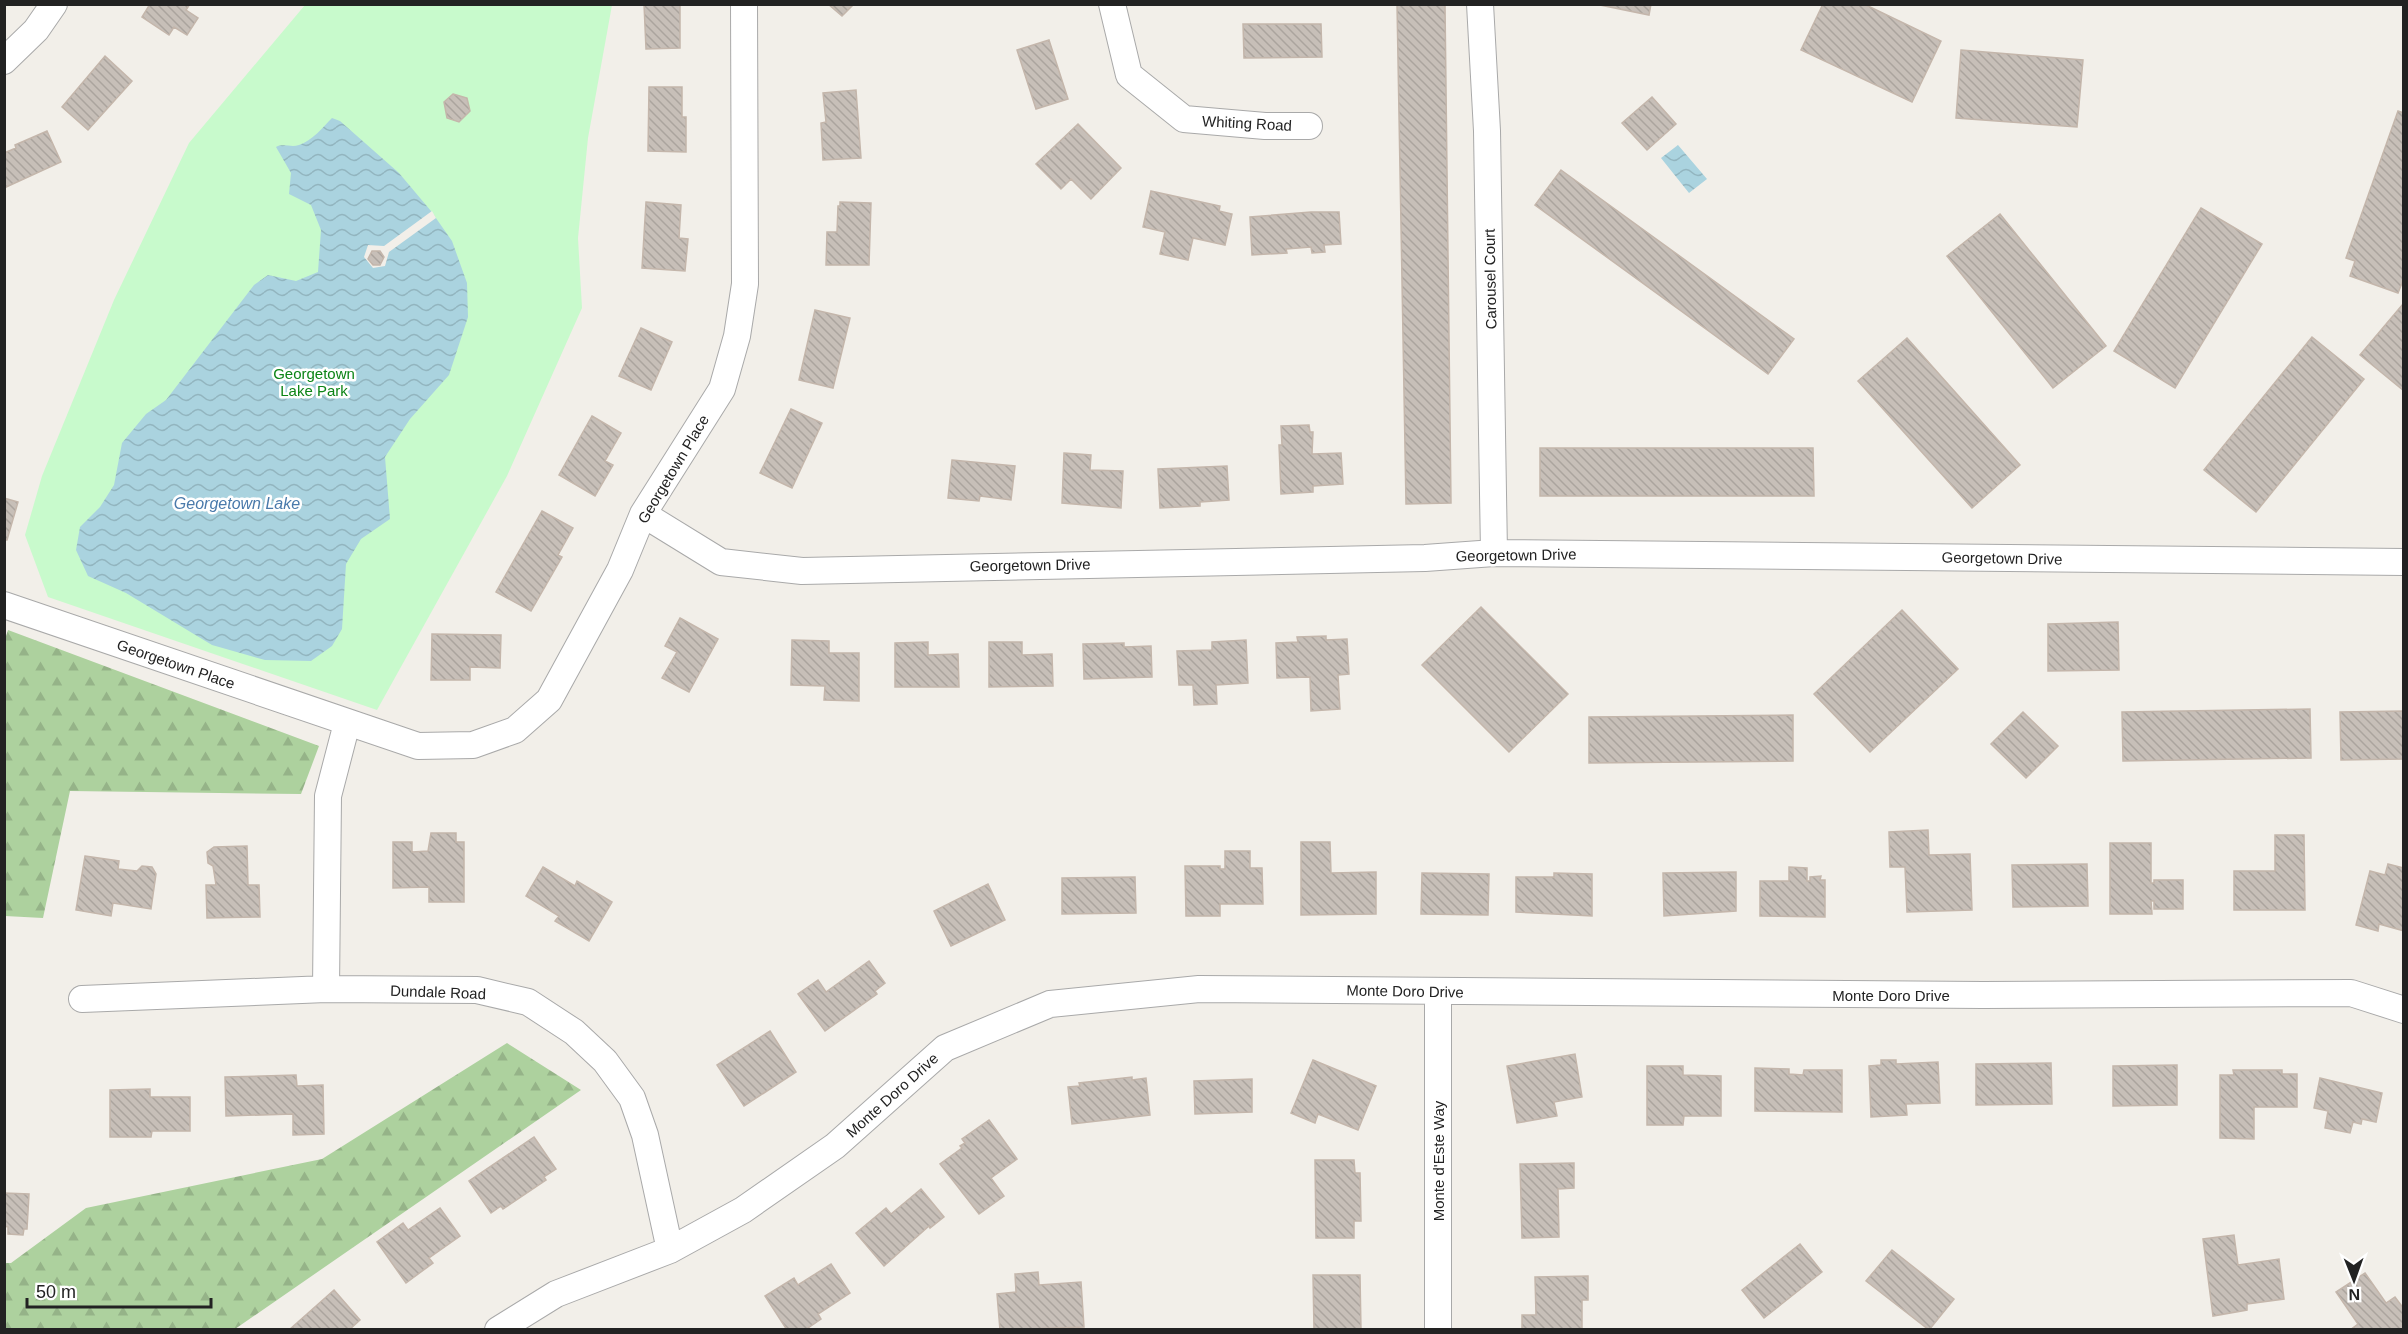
<svg xmlns="http://www.w3.org/2000/svg" width="2408" height="1334" font-family="Helvetica,sans-serif">
	<style>
		.forest { fill: url(#forest-firs) }
		.park { fill: #c8facc }
		.water { fill: url(#water-waves) }
		.pier { fill: #f2efe9 }
		.building { fill: url(#building-back-hatch); stroke: #c4b6ab; stroke-width: 1.5 }
		.lines { fill: none; stroke-linecap: round; stroke-linejoin: round }
		.street-casing { stroke: #a9a9a9; stroke-width: 28 }
		.street { stroke: #fff; stroke-width: 26 }
		.labels { text-anchor: middle; dominant-baseline: central; stroke-width: 5; stroke-linejoin: round; paint-order: stroke }
		.street-label { font-size: 15px; fill: #222; stroke: #fff }
		.park-label { font-size: 15px; fill: #0c8416; stroke: #fff }
		.water-label { font-size: 16px; font-style: italic; fill: #4a7aab; stroke: #fff }
	</style>
	<defs>
		<pattern id="forest-firs" width="22" height="20" patternUnits="userSpaceOnUse" patternTransform="scale(1.5)"><rect width="22" height="20" fill="#add19e"/><path d="M5 1l3.5 6h-7zM16 11l3.5 6h-7z" fill="#95b388"/></pattern>
		<pattern id="water-waves" width="16" height="10" patternUnits="userSpaceOnUse" patternTransform="scale(1.5)"><rect width="16" height="10" fill="#aad3df"/><path d="M0 5q4-4 8 0t8 0" fill="none" stroke="#92b5bf"/></pattern>
		<pattern id="building-back-hatch" width="6" height="6" patternUnits="userSpaceOnUse" patternTransform="scale(1.5)"><rect width="6" height="6" fill="#c7bfb8"/><path d="M-1 5l2 2M0 0l6 6M5-1l2 2" fill="none" stroke="#aba49e"/></pattern>
	</defs>
	<rect width="100%" height="100%" fill="#f2efe9"/>
	<path class="forest" d="M 8,630 L 319,746 L 301,794 L 70,791 L 43,918 L 5,916 L 4,642 Z
		M 507,1043 L 581,1090 L 235,1329 L 5,1329 L 5,1263 L 11,1263 L 86,1208 L 322,1159 Z"/>
	<path class="park" d="M 305,5 L 612,5 L 588,138 L 578,238 L 582,308 L 507,476 L 377,710 L 48,597 L 25,535 L 42,476 L 114,300 L 189,143 Z"/>
	<path class="water" d="M 332,118 L 340,121 L 399,173 L 431,211 L 452,241 L 467,283 L 468,317 L 449,375 L 410,419 L 385,457 L 390,519 L 361,539 L 346,564 L 342,629 L 332,646 L 311,661 L 265,660 L 212,645 L 126,593 L 88,576 L 76,550 L 80,527 L 100,507 L 114,485 L 122,443 L 146,414 L 166,400 L 254,285 L 268,275 L 296,281 L 318,272 L 321,230 L 311,205 L 289,194 L 291,173 L 276,147 C 284,143 291,148 299,145 C 312,141 323,127 332,118 Z
		M 1678,145 L 1707,179 L 1689,193 L 1661,158 Z"/>
	<path class="pier" d="M 432,211 L 436,218 L 389,252 L 385,266 L 373,268 L 364,257 L 368,245 L 384,246 Z"/>
	<path class="building" d="M 150,4 L 190,4 L 186,10 L 198,18 L 187,35 L 174,27 L 169,35 L 142,17 Z
		M 644,4 L 680,4 L 680,48 L 646,49 Z
		M 828,4 L 854,4 L 842,16 Z
		M 1397,4 L 1445,4 L 1451,503 L 1406,504 Z
		M 1595,4 L 1651,4 L 1649,15 Z
		M 1823,4 L 1864,4 L 1941,41 L 1912,102 L 1801,50 Z
		M 1243,24 L 1321,24 L 1322,57 L 1244,58 Z
		M 1049,40 L 1068,99 L 1036,109 L 1017,50 Z
		M 1961,50 L 2083,60 L 2077,127 L 1956,118 Z
		M 105,56 L 132,81 L 88,130 L 62,107 Z
		M 649,87 L 682,87 L 682,117 L 686,117 L 686,152 L 648,151 Z
		M 856,90 L 861,158 L 823,160 L 821,123 L 826,122 L 823,93 Z
		M 453,94 L 467,98 L 470,111 L 459,122 L 447,118 L 444,102 Z
		M 1652,97 L 1676,124 L 1647,150 L 1622,123 Z
		M 2398,111 L 2404,113 L 2404,278 L 2398,293 L 2350,276 L 2355,261 L 2346,258 Z
		M 1078,124 L 1121,168 L 1091,199 L 1071,179 L 1061,189 L 1036,164 Z
		M 47,131 L 61,162 L 4,188 L 4,153 L 16,148 L 15,145 Z
		M 1561,170 L 1794,339 L 1768,374 L 1535,205 Z
		M 1151,191 L 1220,206 L 1219,211 L 1232,214 L 1225,245 L 1193,238 L 1188,260 L 1160,254 L 1165,232 L 1143,227 Z
		M 646,202 L 681,205 L 679,238 L 688,239 L 685,271 L 642,268 Z
		M 840,202 L 871,203 L 869,265 L 826,265 L 827,232 L 837,232 L 838,206 L 840,206 Z
		M 2201,208 L 2262,244 L 2175,388 L 2114,351 Z
		M 1311,212 L 1339,212 L 1341,244 L 1324,245 L 1325,252 L 1312,253 L 1311,247 L 1286,249 L 1287,253 L 1252,255 L 1250,217 Z
		M 2000,214 L 2106,346 L 2053,388 L 1947,256 Z
		M 372,251 L 380,251 L 384,257 L 380,265 L 373,265 L 368,259 Z
		M 2403,304 L 2404,304 L 2404,391 L 2360,355 Z
		M 815,310 L 850,318 L 833,388 L 799,380 Z
		M 641,328 L 672,342 L 651,390 L 619,376 Z
		M 2312,337 L 2364,379 L 2256,512 L 2204,470 Z
		M 1907,338 L 2020,465 L 1972,508 L 1858,381 Z
		M 791,409 L 822,423 L 792,488 L 760,473 Z
		M 592,416 L 621,433 L 605,461 L 613,465 L 595,496 L 559,475 Z
		M 1309,425 L 1310,432 L 1313,432 L 1312,454 L 1341,453 L 1343,484 L 1313,486 L 1313,492 L 1281,494 L 1279,445 L 1282,445 L 1281,426 Z
		M 1540,448 L 1813,448 L 1814,496 L 1540,496 Z
		M 1064,453 L 1091,455 L 1090,470 L 1123,471 L 1121,508 L 1062,503 Z
		M 952,460 L 1015,466 L 1011,500 L 980,496 L 979,501 L 948,498 Z
		M 1227,466 L 1229,500 L 1200,502 L 1200,506 L 1160,508 L 1158,469 Z
		M 4,498 L 18,502 L 7,540 L 4,540 Z
		M 542,511 L 573,528 L 558,555 L 562,557 L 531,611 L 496,592 Z
		M 1481,607 L 1568,694 L 1509,752 L 1422,665 Z
		M 1902,610 L 1958,669 L 1870,752 L 1814,694 Z
		M 680,618 L 718,639 L 689,692 L 662,678 L 677,652 L 665,646 Z
		M 2118,622 L 2119,670 L 2048,671 L 2048,624 Z
		M 432,634 L 501,635 L 500,668 L 470,667 L 470,680 L 431,680 Z
		M 1326,636 L 1326,640 L 1347,639 L 1349,674 L 1338,675 L 1340,709 L 1311,711 L 1310,677 L 1277,678 L 1276,643 L 1298,642 L 1297,637 Z
		M 792,640 L 829,641 L 829,653 L 859,653 L 859,701 L 824,700 L 825,686 L 791,685 Z
		M 1246,640 L 1248,683 L 1216,685 L 1217,704 L 1194,705 L 1193,685 L 1179,685 L 1177,651 L 1212,650 L 1212,642 Z
		M 928,642 L 928,655 L 958,654 L 959,687 L 895,687 L 895,643 Z
		M 989,642 L 1022,642 L 1022,655 L 1052,654 L 1053,686 L 989,687 Z
		M 1124,643 L 1124,647 L 1151,646 L 1152,677 L 1084,679 L 1083,644 Z
		M 2310,709 L 2311,758 L 2123,761 L 2122,712 Z
		M 2404,711 L 2404,759 L 2341,760 L 2340,712 Z
		M 2023,712 L 2058,746 L 2026,778 L 1991,744 Z
		M 1793,715 L 1793,761 L 1589,763 L 1589,717 Z
		M 1928,830 L 1929,855 L 1970,854 L 1972,910 L 1907,912 L 1905,867 L 1890,867 L 1889,832 Z
		M 431,833 L 456,833 L 456,842 L 464,842 L 464,902 L 429,902 L 429,887 L 393,888 L 393,842 L 412,842 L 412,852 L 428,851 Z
		M 2275,835 L 2304,835 L 2305,910 L 2234,910 L 2234,871 L 2275,871 Z
		M 1301,842 L 1330,842 L 1331,873 L 1376,872 L 1376,914 L 1301,915 Z
		M 2110,843 L 2151,843 L 2151,883 L 2154,883 L 2154,880 L 2183,880 L 2183,909 L 2154,909 L 2154,901 L 2151,901 L 2152,914 L 2110,914 Z
		M 247,846 L 248,885 L 259,885 L 260,917 L 207,918 L 206,885 L 216,885 L 213,866 L 208,863 L 207,852 L 214,847 Z
		M 1225,851 L 1250,851 L 1250,868 L 1262,868 L 1263,904 L 1220,904 L 1220,916 L 1186,916 L 1185,866 L 1220,866 L 1220,869 L 1225,869 Z
		M 85,856 L 119,861 L 118,869 L 137,871 L 142,866 L 152,867 L 156,874 L 151,909 L 113,903 L 111,916 L 76,910 Z
		M 2087,864 L 2088,906 L 2013,907 L 2012,865 Z
		M 2388,864 L 2404,868 L 2404,931 L 2379,924 L 2378,931 L 2356,925 L 2370,871 L 2385,875 Z
		M 543,867 L 575,886 L 577,881 L 612,902 L 589,941 L 555,921 L 559,916 L 526,896 Z
		M 1789,867 L 1807,868 L 1807,881 L 1810,881 L 1810,877 L 1821,876 L 1820,880 L 1825,880 L 1825,917 L 1760,916 L 1760,881 L 1789,881 Z
		M 1736,872 L 1736,911 L 1664,916 L 1663,873 Z
		M 1422,873 L 1489,874 L 1488,915 L 1421,914 Z
		M 1554,873 L 1592,874 L 1592,916 L 1516,912 L 1516,877 L 1554,877 Z
		M 1135,877 L 1136,913 L 1062,914 L 1062,878 Z
		M 988,884 L 1005,920 L 951,946 L 934,911 Z
		M 869,961 L 885,983 L 875,991 L 877,994 L 825,1031 L 798,994 L 818,980 L 826,992 Z
		M 770,1031 L 796,1072 L 744,1106 L 717,1065 Z
		M 1575,1054 L 1582,1097 L 1554,1102 L 1557,1116 L 1517,1123 L 1507,1066 Z
		M 1313,1060 L 1376,1086 L 1358,1130 L 1318,1114 L 1315,1123 L 1291,1113 Z
		M 1881,1060 L 1896,1060 L 1896,1064 L 1938,1062 L 1940,1103 L 1906,1104 L 1907,1115 L 1871,1117 L 1869,1066 L 1881,1065 Z
		M 2051,1063 L 2052,1104 L 1976,1105 L 1976,1064 Z
		M 2177,1065 L 2177,1105 L 2113,1106 L 2113,1066 Z
		M 1647,1066 L 1683,1066 L 1683,1075 L 1721,1076 L 1721,1116 L 1684,1116 L 1683,1125 L 1647,1125 Z
		M 1755,1068 L 1789,1069 L 1789,1074 L 1803,1075 L 1804,1070 L 1842,1070 L 1842,1112 L 1755,1111 Z
		M 2233,1070 L 2282,1070 L 2282,1074 L 2297,1074 L 2297,1107 L 2254,1107 L 2254,1139 L 2220,1138 L 2220,1075 L 2234,1075 Z
		M 296,1075 L 297,1086 L 323,1085 L 324,1134 L 293,1135 L 293,1114 L 226,1116 L 225,1077 Z
		M 1132,1077 L 1132,1080 L 1146,1078 L 1150,1115 L 1072,1124 L 1068,1087 L 1080,1086 L 1079,1083 Z
		M 2320,1078 L 2382,1093 L 2376,1122 L 2362,1119 L 2361,1124 L 2353,1122 L 2350,1133 L 2325,1128 L 2328,1111 L 2314,1108 Z
		M 1252,1079 L 1252,1112 L 1195,1114 L 1194,1081 Z
		M 150,1089 L 150,1097 L 190,1097 L 190,1131 L 152,1131 L 151,1137 L 110,1137 L 110,1090 Z
		M 989,1120 L 1017,1159 L 991,1178 L 1004,1196 L 979,1214 L 940,1164 L 962,1148 L 960,1146 L 965,1143 L 962,1139 Z
		M 534,1137 L 556,1169 L 544,1177 L 546,1180 L 503,1209 L 501,1206 L 491,1213 L 469,1181 Z
		M 1315,1160 L 1354,1160 L 1355,1173 L 1360,1173 L 1361,1221 L 1354,1221 L 1354,1238 L 1316,1238 Z
		M 1574,1163 L 1574,1188 L 1558,1189 L 1559,1237 L 1522,1238 L 1520,1164 Z
		M 921,1189 L 944,1217 L 930,1228 L 929,1226 L 884,1266 L 856,1233 L 886,1208 L 891,1214 Z
		M 4,1193 L 29,1194 L 27,1229 L 24,1229 L 23,1235 L 8,1234 L 8,1227 L 4,1226 Z
		M 440,1208 L 460,1236 L 429,1258 L 433,1263 L 406,1283 L 377,1242 L 403,1223 L 408,1230 Z
		M 2234,1235 L 2238,1265 L 2279,1259 L 2284,1299 L 2247,1304 L 2247,1310 L 2213,1316 L 2203,1239 Z
		M 1800,1244 L 1822,1272 L 1764,1318 L 1742,1290 Z
		M 1892,1250 L 1954,1299 L 1929,1330 L 1866,1281 Z
		M 831,1264 L 850,1293 L 818,1314 L 821,1319 L 805,1330 L 787,1330 L 765,1296 L 794,1278 L 798,1285 Z
		M 1038,1272 L 1039,1285 L 1081,1282 L 1084,1327 L 1000,1330 L 997,1294 L 1016,1292 L 1015,1274 Z
		M 2365,1273 L 2386,1303 L 2395,1297 L 2404,1309 L 2404,1330 L 2350,1330 L 2358,1324 L 2336,1292 Z
		M 1313,1275 L 1360,1275 L 1361,1330 L 1314,1330 Z
		M 1588,1276 L 1588,1300 L 1582,1300 L 1582,1330 L 1522,1330 L 1522,1315 L 1536,1315 L 1535,1277 Z
		M 334,1290 L 360,1320 L 349,1330 L 289,1330 Z"/>
	<g class="lines">
		<g class="street-casing">
			<path id="street" d="M 1112,4 L 1129,75 L 1184,119 L 1265,126 L 1309,126
				M 1480,4 L 1487,131 L 1494,553
				M 4,61 L 36,30 L 54,4
				M 643,514 L 721,562 L 802,571 L 1425,558 L 1494,553 L 2404,562
				M 4,605 L 418,746 L 473,745 L 515,730 L 549,700 L 620,570 L 643,514 L 722,389 L 737,336 L 745,284 L 744,4
				M 326,989 L 328,796 L 347,723
				M 82,999 L 326,989 L 477,990 L 528,1002 L 574,1032 L 605,1061 L 632,1098 L 645,1135 L 670,1250
				M 498,1330 L 556,1294 L 670,1250 L 743,1210 L 835,1146 L 945,1048 L 1050,1004 L 1199,989 L 1983,995 L 2351,993 L 2404,1010
				M 1438,1330 L 1438,992"/>
		</g>
		<use href="#street" class="street"/>
	</g>
	<g class="labels">
		<g class="street-label">
			<text transform="translate(1247 123) rotate(3)">Whiting Road</text>
			<text transform="translate(1490 279) rotate(-91)">Carousel Court</text>
			<text transform="translate(673 469) rotate(-59)">Georgetown Place</text>
			<text transform="translate(1516 555) rotate(-1)">Georgetown Drive</text>
			<text transform="translate(2002 558) rotate(1)">Georgetown Drive</text>
			<text transform="translate(1030 565) rotate(-1)">Georgetown Drive</text>
			<text transform="translate(176 664) rotate(19)">Georgetown Place</text>
			<text transform="translate(1405 991) rotate(1)">Monte Doro Drive</text>
			<text transform="translate(438 992) rotate(2)">Dundale Road</text>
			<text x="1891" y="995">Monte Doro Drive</text>
			<text transform="translate(892 1095) rotate(-42)">Monte Doro Drive</text>
			<text transform="translate(1438 1161) rotate(-90)">Monte d'Este Way</text>
		</g>
		<g class="park-label">
			<text x="314" y="373">Georgetown<tspan x="314" dy="17">Lake Park</tspan></text>
		</g>
		<g class="water-label">
			<text x="237" y="503">Georgetown Lake</text>
		</g>
	</g>
	<rect width="2408" height="1334" fill="none" stroke="#222222" stroke-width="12"/>
	<g transform="translate(2354 1280) rotate(179)" stroke="#ffffff" stroke-width="4.5" paint-order="stroke">
	<path d="M0-4.5L10 22L0 15L-10 22Z" fill="#222222"/>
	<text y="-9" font-size="16" font-weight="bold" text-anchor="middle" fill="#222222">N</text>
	</g>
	<path d="M27 1298v9h184v-9" fill="none" stroke="#222222" stroke-width="3"/>
	<text x="36" y="1298" font-size="18" fill="#222222" stroke="#ffffff" stroke-width="4.5" paint-order="stroke">50 m</text>
</svg>
